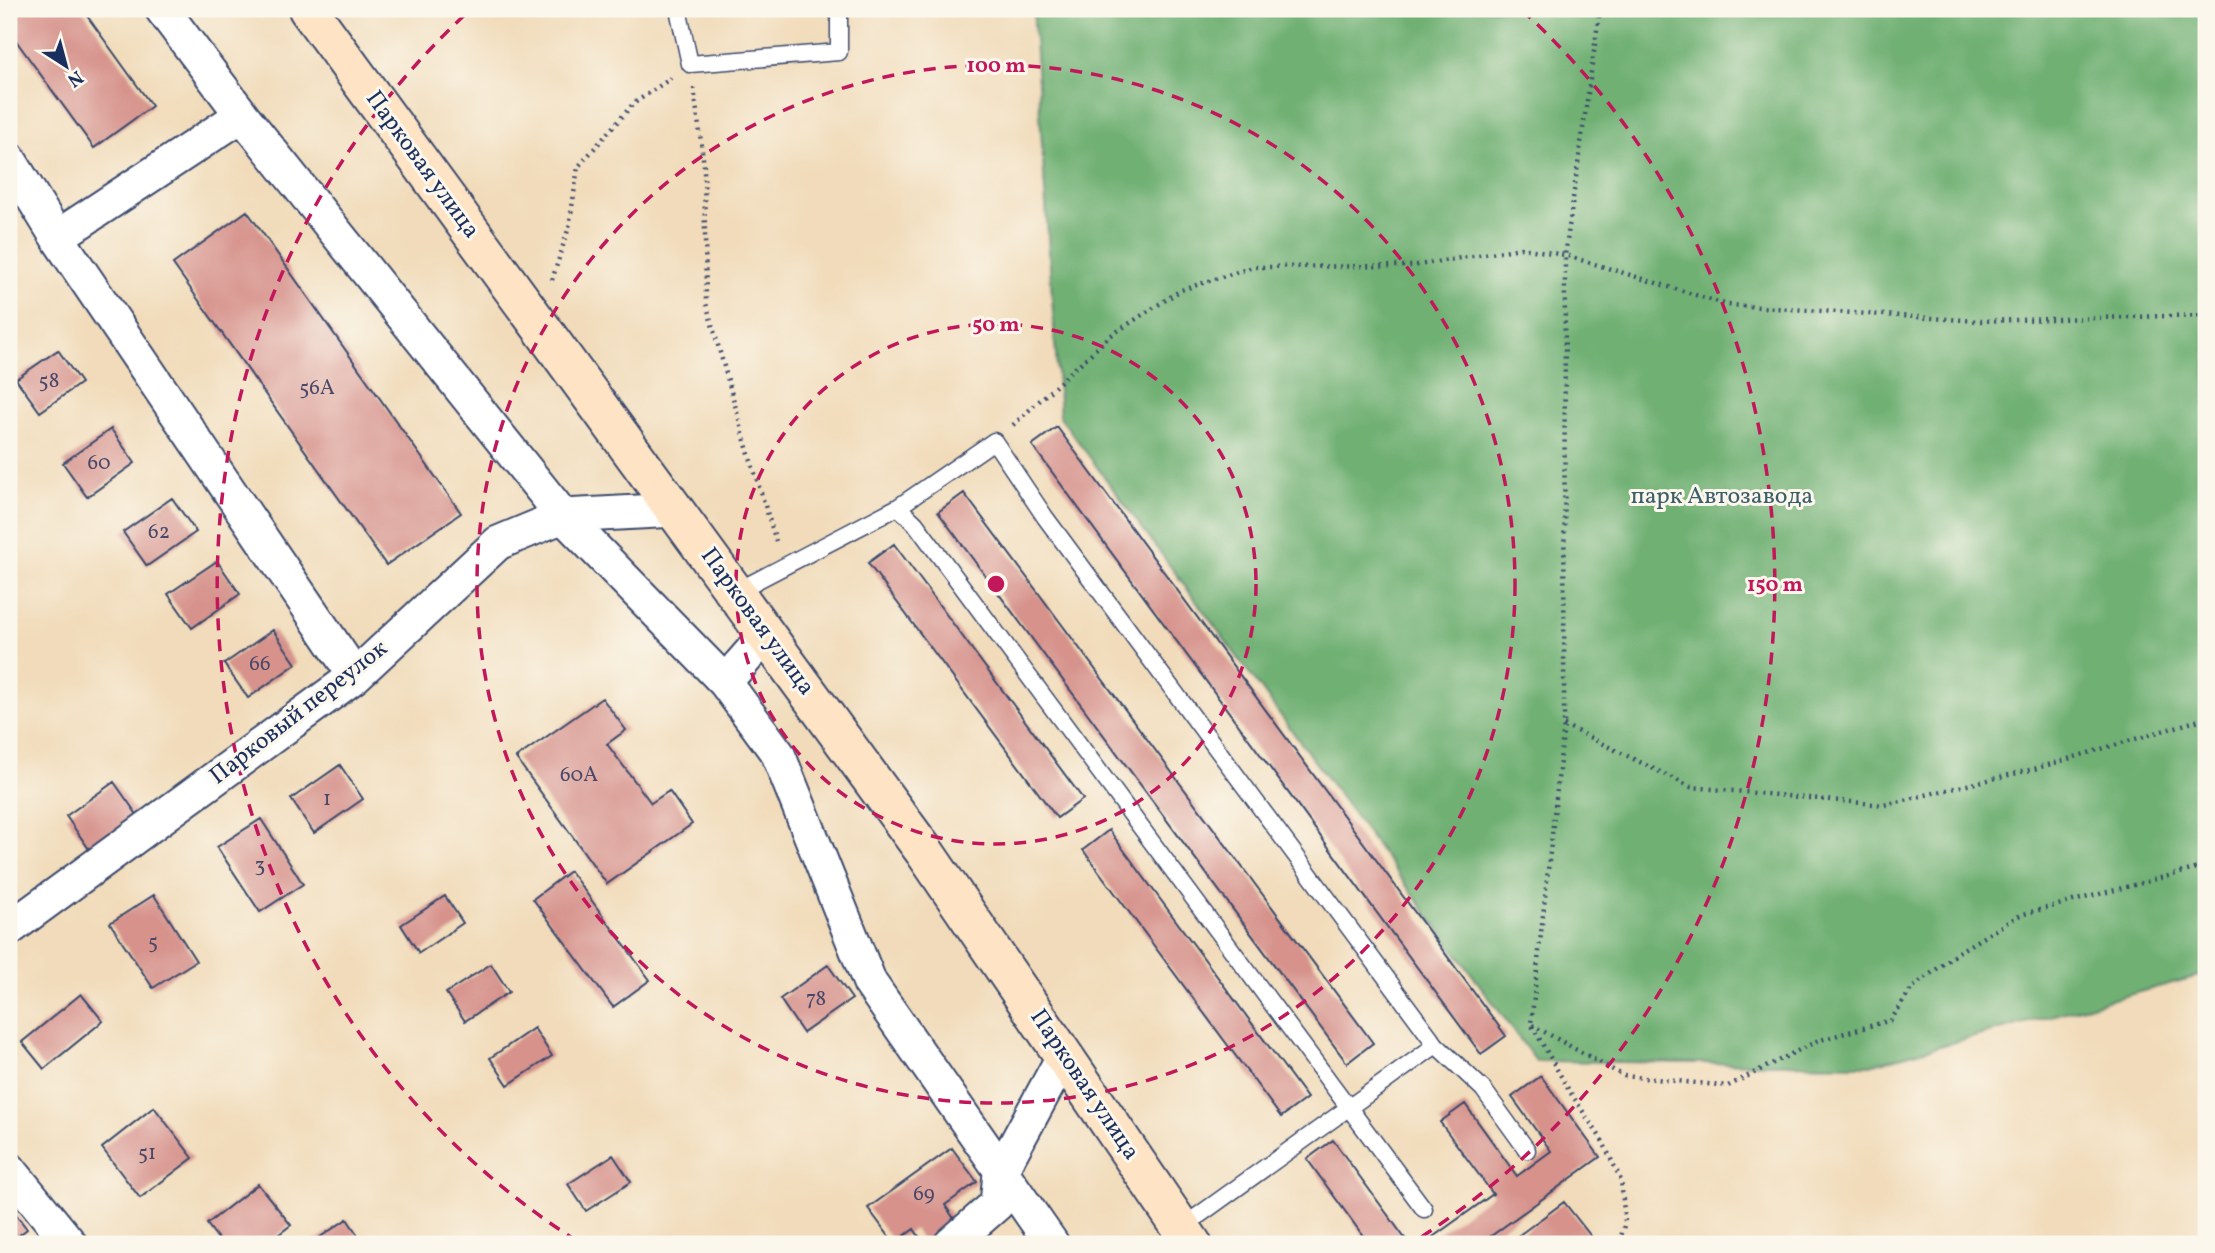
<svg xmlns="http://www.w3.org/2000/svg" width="2215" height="1253" font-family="Vollkorn,serif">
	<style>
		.forest { fill: #6fb073; stroke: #457068; stroke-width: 2 }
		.building { fill: #d6928b }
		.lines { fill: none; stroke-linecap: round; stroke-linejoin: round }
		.lane-casing { stroke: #3b496c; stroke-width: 19 }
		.street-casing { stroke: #3b496c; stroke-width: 37 }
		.secondary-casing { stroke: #3b496c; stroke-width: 42 }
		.path { stroke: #3b496c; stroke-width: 4.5; stroke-dasharray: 2 5; stroke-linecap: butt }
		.lane { stroke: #fff; stroke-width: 16 }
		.street { stroke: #fff; stroke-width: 33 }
		.secondary { stroke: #fee4c5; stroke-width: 38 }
		.ring { fill: none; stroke: #c2185b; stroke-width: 3.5; stroke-dasharray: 12 9 }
		.labels { text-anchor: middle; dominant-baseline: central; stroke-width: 6; stroke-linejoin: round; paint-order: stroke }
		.number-label { font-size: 21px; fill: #4a4869 }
		.street-label { font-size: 24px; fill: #1b2f5e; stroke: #fbf7ec }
		.park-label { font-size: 24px; fill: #3c5e6a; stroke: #fbf7ec }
		.centre { fill: #c2185b; stroke: #fbf7ec; stroke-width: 3.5 }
		.ring-label { font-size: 21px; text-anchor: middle; font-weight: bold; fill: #c2185b; stroke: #fbf7ec; stroke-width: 6; stroke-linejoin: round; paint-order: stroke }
	</style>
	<rect width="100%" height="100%" fill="#fbf7ec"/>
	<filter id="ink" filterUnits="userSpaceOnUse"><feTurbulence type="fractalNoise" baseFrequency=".0143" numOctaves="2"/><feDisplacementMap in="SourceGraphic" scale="14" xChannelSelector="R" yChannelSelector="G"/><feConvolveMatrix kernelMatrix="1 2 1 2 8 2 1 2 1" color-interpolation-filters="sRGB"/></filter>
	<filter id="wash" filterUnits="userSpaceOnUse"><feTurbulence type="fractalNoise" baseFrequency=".00686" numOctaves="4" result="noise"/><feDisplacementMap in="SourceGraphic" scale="28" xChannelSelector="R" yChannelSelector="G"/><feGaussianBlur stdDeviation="1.57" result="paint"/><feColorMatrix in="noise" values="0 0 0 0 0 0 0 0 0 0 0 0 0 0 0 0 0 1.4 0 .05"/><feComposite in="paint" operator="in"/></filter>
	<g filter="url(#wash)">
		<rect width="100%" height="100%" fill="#f1dbba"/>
		<path class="forest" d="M 1033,9 L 2206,9 L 2206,974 L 1870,1065 L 1536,1061 L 1060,417 Z"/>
		<g id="blocks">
			<path class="building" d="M 9,9 L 82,9 L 152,106 L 94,148 L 9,31 Z
				M 247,211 L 461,513 L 386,565 L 173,264 Z
				M 58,350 L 81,383 L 40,412 L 16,379 Z
				M 1057,427 L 1506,1036 L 1481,1054 L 1032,445 Z
				M 111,429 L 135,463 L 87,497 L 63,463 Z
				M 964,493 L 1373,1043 L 1347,1063 L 938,512 Z
				M 172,498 L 196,532 L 147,566 L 123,532 Z
				M 894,544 L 1083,799 L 1057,818 L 868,563 Z
				M 217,561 L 240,594 L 192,628 L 168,594 Z
				M 273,630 L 296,664 L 248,698 L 224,664 Z
				M 602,698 L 626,730 L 607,744 L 651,803 L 669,791 L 692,824 L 607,884 L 516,758 Z
				M 340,765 L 363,799 L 314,833 L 291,799 Z
				M 114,782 L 138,816 L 89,849 L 66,816 Z
				M 261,819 L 303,884 L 260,912 L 217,847 Z
				M 1109,830 L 1307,1098 L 1281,1117 L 1083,850 Z
				M 570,871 L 650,980 L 613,1007 L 533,899 Z
				M 154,895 L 196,961 L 153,988 L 110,923 Z
				M 445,896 L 463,923 L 419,953 L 401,925 Z
				M 491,964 L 509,992 L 465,1021 L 446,993 Z
				M 828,965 L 852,999 L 803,1033 L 780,999 Z
				M 81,994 L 103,1021 L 44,1069 L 22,1042 Z
				M 534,1028 L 552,1056 L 508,1085 L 490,1058 Z
				M 1541,1076 L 1600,1157 L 1480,1244 L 1423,1244 L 1493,1194 L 1440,1122 L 1465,1104 L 1517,1176 L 1551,1151 L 1512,1097 Z
				M 154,1107 L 193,1158 L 140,1198 L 102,1148 Z
				M 1333,1140 L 1409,1244 L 1369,1244 L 1307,1159 Z
				M 952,1148 L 977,1182 L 945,1205 L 956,1222 L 924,1244 L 914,1229 L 894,1243 L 868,1208 Z
				M 613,1155 L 631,1182 L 586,1211 L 568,1184 Z
				M 258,1184 L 291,1225 L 266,1244 L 222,1244 L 207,1224 Z
				M 1564,1202 L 1597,1244 L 1507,1244 Z
				M 9,1205 L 27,1229 L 9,1243 Z
				M 347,1219 L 364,1244 L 310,1244 Z"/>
		</g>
	</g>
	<g filter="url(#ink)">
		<use href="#blocks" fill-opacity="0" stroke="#3b496c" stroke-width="2"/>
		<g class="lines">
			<g class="lane-casing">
				<path id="lane" d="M 678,9 L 690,64 L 839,52 L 839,9
					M 898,507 L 994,441 L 1045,517 L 1436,1045 L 1181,1228
					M 735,592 L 898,507 L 915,523 L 1424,1209
					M 1436,1045 L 1483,1089 L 1527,1150"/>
			</g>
			<g class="street-casing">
				<path id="street" d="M 242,115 L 563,516 L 725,682 L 778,754 L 870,983 L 1052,1244
					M 9,159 L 57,237 L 355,676
					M 57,237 L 242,115 L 162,9
					M 725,682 L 766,635
					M 9,929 L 355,676 L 498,543 L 563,516 L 676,510
					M 9,1169 L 70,1244
					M 951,1244 L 997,1204 L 1000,1173 L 1064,1055"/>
			</g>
			<g class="secondary-casing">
				<path id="secondary" d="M 308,9 L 924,851 L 1192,1244"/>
			</g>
			<path class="path" d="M 1600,9 L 1565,255 L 1564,725 L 1531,1024 L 1570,1092 L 1602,1140 L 1621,1180 L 1625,1222 L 1619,1244
				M 694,88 L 704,166 L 706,303 L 748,451 L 776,541
				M 552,280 L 569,227 L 578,167 L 633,104 L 671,78
				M 1013,425 L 1110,336 L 1181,290 L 1253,267 L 1412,266 L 1521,248 L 1565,255 L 1728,305 L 1979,321 L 2206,315
				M 1564,725 L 1691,787 L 1884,805 L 2034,769 L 2206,718
				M 1532,1025 L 1624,1076 L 1728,1086 L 1817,1041 L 1891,1020 L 1912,988 L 1960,951 L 2020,915 L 2206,866"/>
			<use href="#lane" class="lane"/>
			<use href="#street" class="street"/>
			<use href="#secondary" class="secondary"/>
		</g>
	</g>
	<g class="ring">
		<circle cx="996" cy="584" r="260"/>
		<circle cx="996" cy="584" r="519"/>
		<path d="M577 1241A779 779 0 0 1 470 10M1522 10A779 779 0 0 1 1415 1241"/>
	</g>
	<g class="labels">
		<g class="number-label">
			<text x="49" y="381">58</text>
			<text x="317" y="388">56А</text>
			<text x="99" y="463">60</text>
			<text x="159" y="532">62</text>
			<text x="260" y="664">66</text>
			<text x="579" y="775">60А</text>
			<text x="327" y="799">1</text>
			<text x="260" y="865">3</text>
			<text x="153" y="942">5</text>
			<text x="816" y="999">78</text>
			<text x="147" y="1153">51</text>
			<text x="924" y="1194">69</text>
		</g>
		<g class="street-label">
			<text transform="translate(422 165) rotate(54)">Парковая улица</text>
			<text transform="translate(757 622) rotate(54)">Парковая улица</text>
			<text transform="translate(299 713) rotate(-38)">Парковый переулок</text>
			<text transform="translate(1084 1085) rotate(56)">Парковая улица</text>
		</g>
		<g class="park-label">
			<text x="1722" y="497">парк Автозавода</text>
		</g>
	</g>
	<circle cx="996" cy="584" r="10" class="centre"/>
	<g class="ring-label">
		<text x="996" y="72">100 m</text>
		<text x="996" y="331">50 m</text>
		<text x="1775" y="591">150 m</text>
	</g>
	<rect width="2215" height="1253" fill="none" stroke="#fbf7ec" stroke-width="35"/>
	<g transform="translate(66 66) rotate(144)" stroke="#fbf7ec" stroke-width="5" paint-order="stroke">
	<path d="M0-5L12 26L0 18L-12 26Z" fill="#1b2f5e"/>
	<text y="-10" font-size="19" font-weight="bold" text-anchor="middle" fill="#1b2f5e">N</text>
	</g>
</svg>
